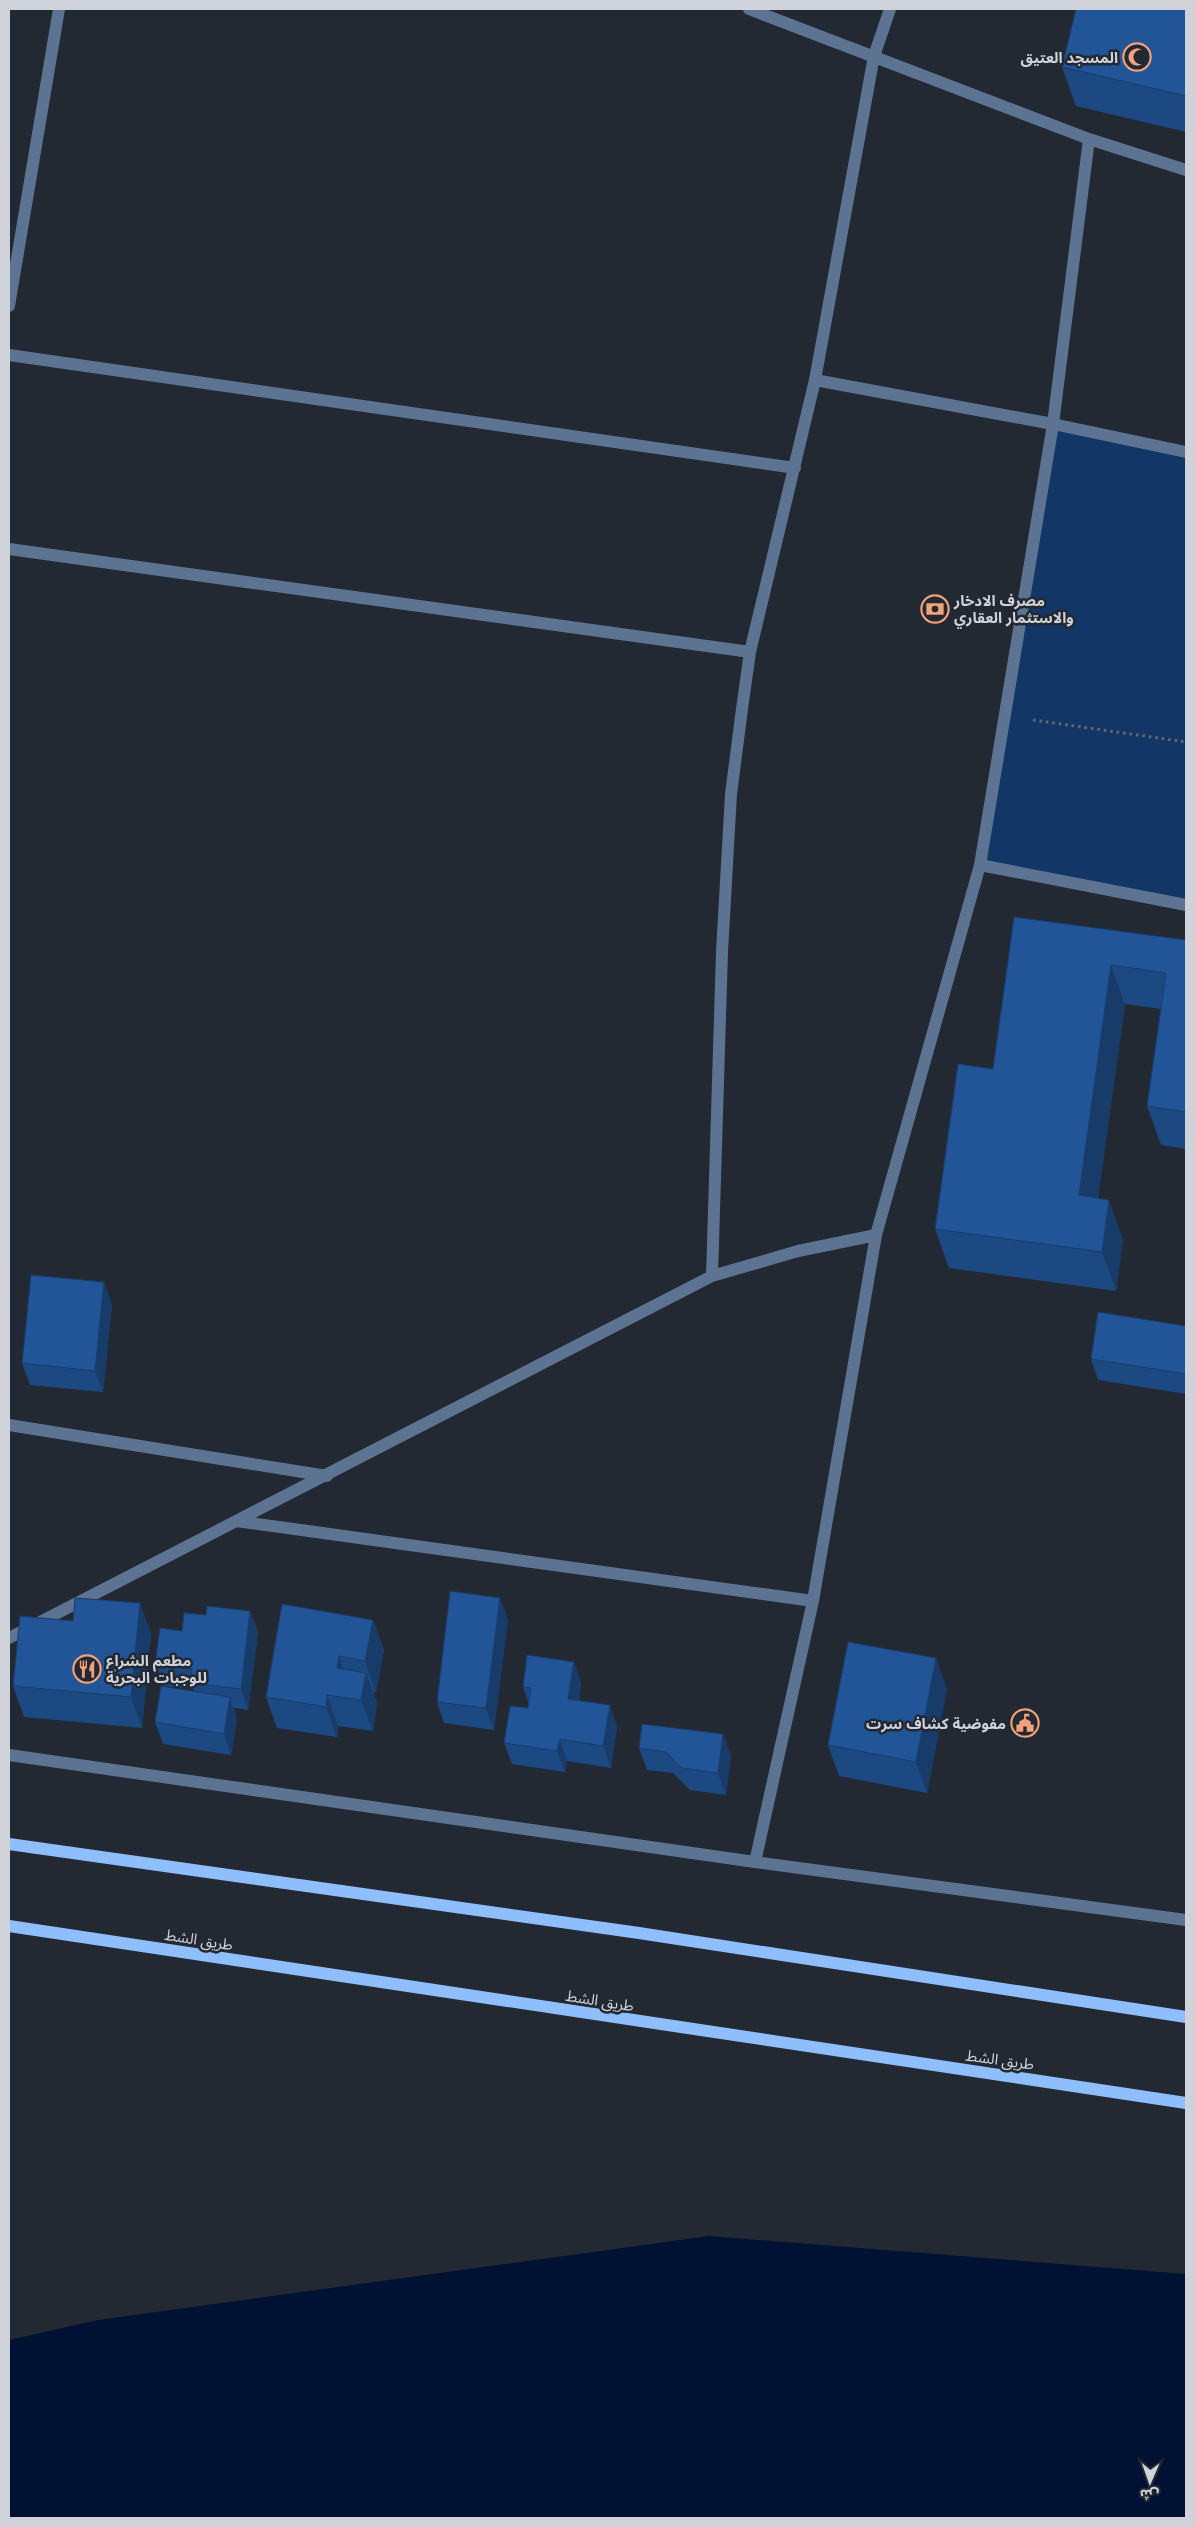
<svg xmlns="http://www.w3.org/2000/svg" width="1195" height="2527" font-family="'Open Sans','Noto Sans Arabic',sans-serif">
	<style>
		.green { fill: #123767 }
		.water { fill: #001233 }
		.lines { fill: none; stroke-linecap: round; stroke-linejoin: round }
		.path { stroke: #636971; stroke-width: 3; stroke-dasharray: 2.5 4; stroke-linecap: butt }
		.minor { stroke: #5d7392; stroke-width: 12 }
		.major { stroke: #8fbefd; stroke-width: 12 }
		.wall { fill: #1d4983 }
		.shaded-wall { fill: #183c6a }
		.building { fill: #225598; stroke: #183c6a }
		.labels { text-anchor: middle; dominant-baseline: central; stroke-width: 5; stroke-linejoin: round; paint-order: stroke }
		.poi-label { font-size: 15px; font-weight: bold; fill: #cfd3d9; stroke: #222932; text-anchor: end }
		.street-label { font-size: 15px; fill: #cfd3d9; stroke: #222932 }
	</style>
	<rect width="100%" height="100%" fill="#222932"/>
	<path class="green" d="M 1053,424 L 1186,452 L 1186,905 L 980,865 Z"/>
	<path class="water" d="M 709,2236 L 1186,2274 L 1186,2518 L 9,2518 L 9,2340 L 98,2320 Z"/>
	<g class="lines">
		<path class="path" d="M 1033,720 L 1186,742"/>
		<path class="minor" d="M 749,9 L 1089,139 L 1186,170
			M 9,306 L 59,9
			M 9,355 L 795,468
			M 815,380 L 1053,424 L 1186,452
			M 9,549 L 750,652
			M 980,865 L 1186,905
			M 712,1276 L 722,952 L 731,794 L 742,709 L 750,652 L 815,380 L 874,56 L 890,9
			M 9,1425 L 327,1476
			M 236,1521 L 813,1601
			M 9,1638 L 712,1276 L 798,1251 L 876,1235
			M 9,1755 L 755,1862 L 1186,1920
			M 755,1862 L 813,1601 L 876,1235 L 980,865 L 1053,424 L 1089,139"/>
		<path class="major" d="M 9,1844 L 639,1933 L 1186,2017
			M 9,1926 L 1186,2103"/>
	</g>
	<path class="wall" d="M 1186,9 L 1186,132 L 1076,106 L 1062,67 Z
		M 1014,917 L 1186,940 L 1186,1149 L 1161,1145 L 1147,1106 L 1161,1009 L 1125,1004 L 1098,1198 L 1123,1239 L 1116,1291 L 949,1268 L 935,1229 L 993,1069 Z
		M 112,1304 L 103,1392 L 30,1385 L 22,1363 Z
		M 1186,1326 L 1186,1394 L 1098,1380 L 1091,1359 Z
		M 140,1603 L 151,1634 L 142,1728 L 24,1717 L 13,1686 L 73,1621 Z
		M 250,1611 L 258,1632 L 248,1710 L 234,1708 L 237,1719 L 231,1755 L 163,1744 L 155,1722 L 194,1691 L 193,1689 L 163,1686 L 155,1664 L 206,1615 Z
		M 508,1619 L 494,1730 L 444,1723 L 437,1702 Z
		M 373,1620 L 384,1650 L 376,1692 L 373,1691 L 377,1703 L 373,1731 L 338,1726 L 337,1737 L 277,1728 L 266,1697 Z
		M 574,1662 L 581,1684 L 579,1700 L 617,1726 L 611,1768 L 567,1761 L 565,1772 L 512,1764 L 504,1743 L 528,1708 L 529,1704 L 523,1687 Z
		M 947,1689 L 927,1793 L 839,1776 L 828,1745 Z
		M 639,1748 L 731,1755 L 726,1795 L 690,1790 L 673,1773 L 647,1770 Z"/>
	<path class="shaded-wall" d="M 1111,965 L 1125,1004 L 1093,1234 L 1079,1195 Z
		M 1109,1200 L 1123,1239 L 1116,1291 L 1102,1252 Z
		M 104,1282 L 112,1304 L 103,1392 L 95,1371 Z
		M 500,1598 L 508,1619 L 494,1730 L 486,1708 Z
		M 140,1603 L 151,1634 L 142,1728 L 131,1697 Z
		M 250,1611 L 258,1632 L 248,1710 L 241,1689 Z
		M 373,1620 L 384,1650 L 376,1692 L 365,1661 Z
		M 339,1656 L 350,1687 L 337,1668 Z
		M 936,1658 L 947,1689 L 927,1793 L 916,1762 Z
		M 574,1662 L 581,1684 L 575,1720 L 568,1699 Z
		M 366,1673 L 377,1703 L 373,1731 L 361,1700 Z
		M 327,1695 L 338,1726 L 337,1737 L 326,1707 Z
		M 230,1697 L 237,1719 L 231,1755 L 224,1734 Z
		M 610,1705 L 617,1726 L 611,1768 L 603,1746 Z
		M 723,1734 L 731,1755 L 726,1795 L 718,1773 Z
		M 560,1739 L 567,1761 L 565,1772 L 557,1751 Z"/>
	<path class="building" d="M 1076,9 L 1186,9 L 1186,96 L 1062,67 Z
		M 1014,917 L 1186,940 L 1186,1112 L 1147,1106 L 1166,973 L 1111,965 L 1079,1195 L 1109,1200 L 1102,1252 L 935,1229 L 958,1064 L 993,1069 Z
		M 31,1275 L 104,1282 L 95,1371 L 22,1363 Z
		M 1098,1312 L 1186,1326 L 1186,1374 L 1091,1359 Z
		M 450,1591 L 500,1598 L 486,1708 L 437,1702 Z
		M 75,1598 L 140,1603 L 131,1697 L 13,1686 L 20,1616 L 73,1621 Z
		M 282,1604 L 373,1620 L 365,1661 L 339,1656 L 337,1668 L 366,1673 L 361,1700 L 327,1695 L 326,1707 L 266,1697 Z
		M 207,1606 L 250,1611 L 241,1689 L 191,1683 L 192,1669 L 155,1664 L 160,1628 L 182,1631 L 184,1613 L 206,1615 Z
		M 848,1642 L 936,1658 L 916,1762 L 828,1745 Z
		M 527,1655 L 574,1662 L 568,1699 L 610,1705 L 603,1746 L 560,1739 L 557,1751 L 504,1743 L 510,1706 L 528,1708 L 531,1688 L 523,1687 Z
		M 161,1686 L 230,1697 L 224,1734 L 155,1722 Z
		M 642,1724 L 723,1734 L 718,1773 L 682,1768 L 666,1752 L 639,1748 Z"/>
	<defs>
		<g id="mosque-ring" transform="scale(1.4375)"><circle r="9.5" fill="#222932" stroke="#f1a17b" stroke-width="1.5"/><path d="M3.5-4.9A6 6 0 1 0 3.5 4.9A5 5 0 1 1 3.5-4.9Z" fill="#f1a17b"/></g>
		<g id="bank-ring" transform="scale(1.4375)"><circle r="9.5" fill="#222932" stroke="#f1a17b" stroke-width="1.5"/><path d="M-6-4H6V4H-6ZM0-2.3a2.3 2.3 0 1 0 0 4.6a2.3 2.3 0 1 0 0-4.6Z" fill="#f1a17b"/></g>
		<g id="restaurant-ring" transform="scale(1.4375)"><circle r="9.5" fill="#222932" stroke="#f1a17b" stroke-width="1.5"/><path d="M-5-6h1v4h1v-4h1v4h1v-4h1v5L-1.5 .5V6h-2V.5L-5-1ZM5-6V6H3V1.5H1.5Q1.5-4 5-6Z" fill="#f1a17b"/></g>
		<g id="civic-ring" transform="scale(1.4375)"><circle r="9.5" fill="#222932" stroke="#f1a17b" stroke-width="1.5"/><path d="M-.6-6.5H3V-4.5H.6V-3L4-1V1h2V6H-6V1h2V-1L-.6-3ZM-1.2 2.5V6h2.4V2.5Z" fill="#f1a17b"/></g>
	</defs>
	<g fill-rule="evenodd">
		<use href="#mosque-ring" x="1137" y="57"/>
		<use href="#bank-ring" x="935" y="609"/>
		<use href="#restaurant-ring" x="87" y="1669"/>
		<use href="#civic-ring" x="1025" y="1723"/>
	</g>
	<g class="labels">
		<g class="poi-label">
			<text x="1118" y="57">المسجد العتيق</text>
			<text x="954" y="600" text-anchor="start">مصرف الادخار<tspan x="954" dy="17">والاستثمار العقاري</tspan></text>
			<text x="106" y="1660" text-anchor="start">مطعم الشراع<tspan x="106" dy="17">للوجبات البحرية</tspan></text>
			<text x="1006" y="1723">مفوضية كشاف سرت</text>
		</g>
		<g class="street-label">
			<text transform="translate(199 1939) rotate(9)">طريق الشط</text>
			<text transform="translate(600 2000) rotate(9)">طريق الشط</text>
			<text transform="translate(1000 2059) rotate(8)">طريق الشط</text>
		</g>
	</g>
	<rect width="1195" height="2527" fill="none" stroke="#cfd3d9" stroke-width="20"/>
	<g transform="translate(1150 2482) rotate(182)" stroke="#222932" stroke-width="4" paint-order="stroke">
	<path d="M0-4L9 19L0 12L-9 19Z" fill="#cfd3d9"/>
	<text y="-8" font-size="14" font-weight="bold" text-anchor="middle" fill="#cfd3d9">ش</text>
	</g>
</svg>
